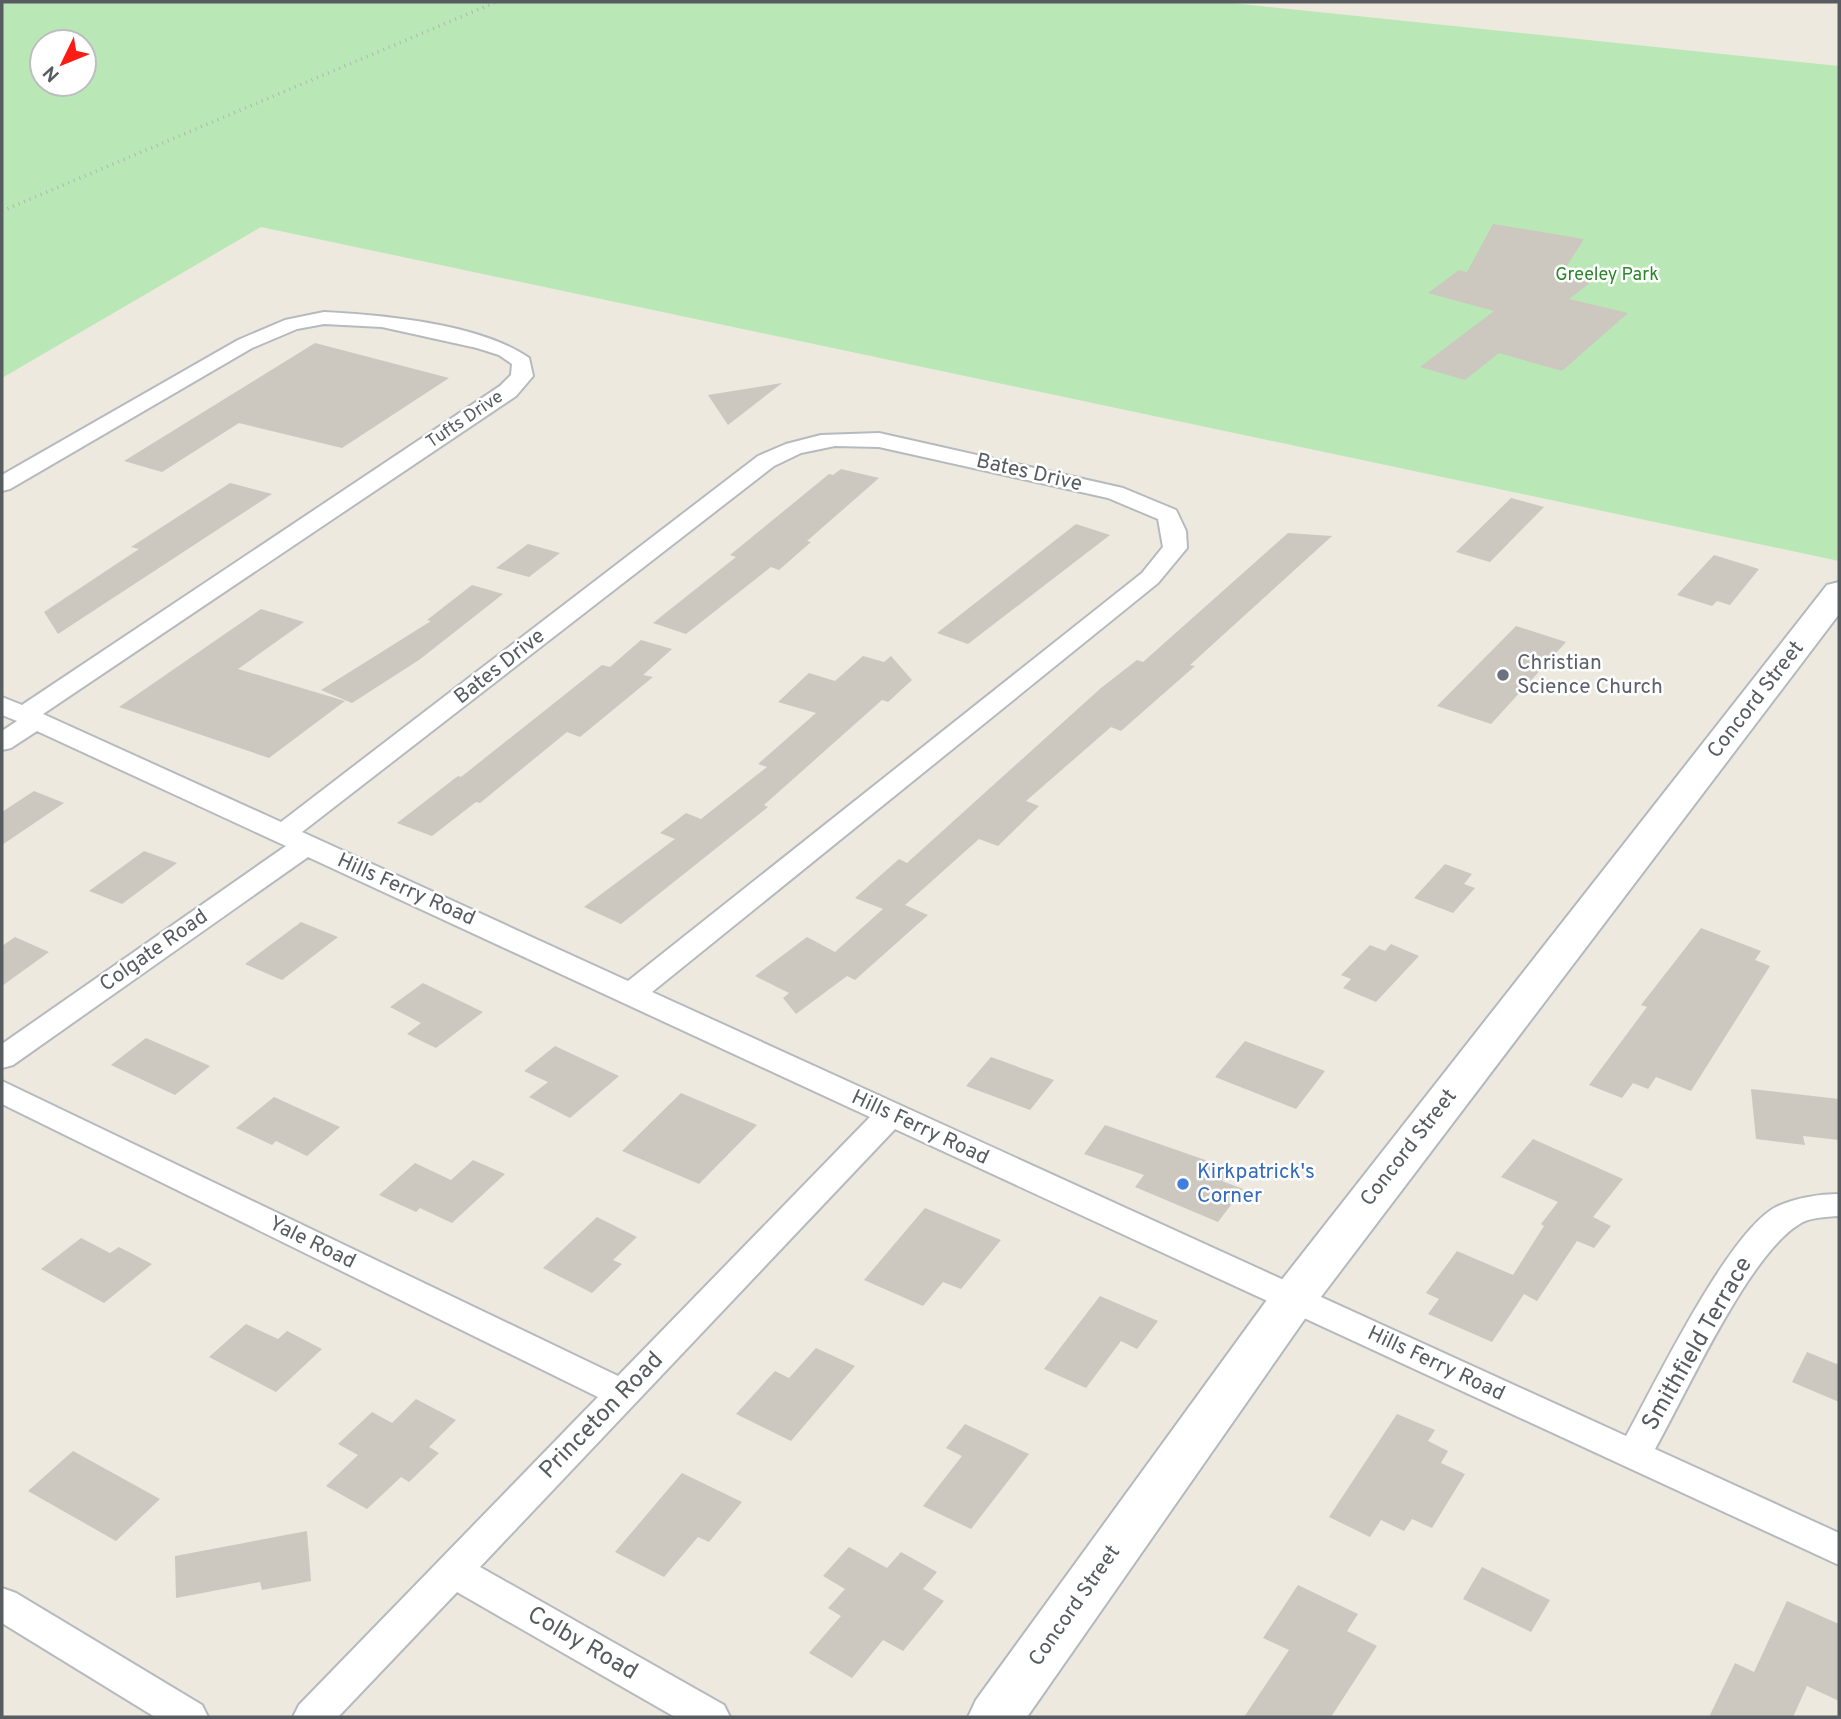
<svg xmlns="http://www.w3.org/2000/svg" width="1841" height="1719" font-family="Overpass,sans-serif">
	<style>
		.green { fill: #b9e8b6; fill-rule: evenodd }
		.building { fill: #ccc7bf }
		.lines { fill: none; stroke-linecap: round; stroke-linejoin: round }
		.street-casing { stroke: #b6babf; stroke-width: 4 }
		.secondary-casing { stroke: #b4b9bf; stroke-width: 4 }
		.street { fill: #fff; fill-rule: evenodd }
		.secondary { fill: #fff; fill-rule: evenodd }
		.rail { stroke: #b3b4b4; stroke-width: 3.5; stroke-dasharray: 1 5; stroke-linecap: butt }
		.worship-dot { fill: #6b7280; stroke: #fff; stroke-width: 2.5 }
		.shop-dot { fill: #3f7fe0; stroke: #fff; stroke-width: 2.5 }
		.labels { text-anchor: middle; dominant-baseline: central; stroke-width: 5; stroke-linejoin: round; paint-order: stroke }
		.far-park-label { font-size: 18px; fill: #2b852b; stroke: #fff }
		.far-street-label { font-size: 18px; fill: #575c61; stroke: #fff }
		.street-label { font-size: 21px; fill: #575c61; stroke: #fff }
		.worship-label { font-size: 21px; fill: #5b616d; stroke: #fff; text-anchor: start }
		.shop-label { font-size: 21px; fill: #366cbe; stroke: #fff; text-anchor: start }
		.near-street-label { font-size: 24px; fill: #575c61; stroke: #fff }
	</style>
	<rect width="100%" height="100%" fill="#ede9de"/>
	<path class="green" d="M 2,2 L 1222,2 L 1839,66 L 1839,561 L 261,227 L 2,378 ZM 42,42 L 84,42 L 84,84 L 42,84 Z"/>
	<path class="building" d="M 1493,224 L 1584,239 L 1563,272 L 1594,280 L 1569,299 L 1628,313 L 1562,371 L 1499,353 L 1465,380 L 1420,367 L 1494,311 L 1428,293 L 1459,270 L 1467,272 Z
		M 315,343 L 449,378 L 342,448 L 239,423 L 162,472 L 124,461 Z
		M 782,383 L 728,425 L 708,395 Z
		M 841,469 L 879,478 L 807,541 L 811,542 L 779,570 L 771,567 L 686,634 L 653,623 L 736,557 L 730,555 L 829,474 L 833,475 Z
		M 230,483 L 272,494 L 58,634 L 44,612 L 139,549 L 131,547 Z
		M 1511,498 L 1544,507 L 1490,562 L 1456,552 Z
		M 1076,524 L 1110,535 L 968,644 L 937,633 Z
		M 1288,533 L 1332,536 L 1190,665 L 1195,666 L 1121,731 L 1111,727 L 1026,801 L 1039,806 L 998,846 L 979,839 L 905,905 L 928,915 L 855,980 L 847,976 L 796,1014 L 783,998 L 789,993 L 755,976 L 807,937 L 835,952 L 883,909 L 855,898 L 899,859 L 907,863 L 1101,688 L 1137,660 L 1143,662 Z
		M 528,544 L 560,553 L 529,577 L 496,568 Z
		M 1714,555 L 1759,569 L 1730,605 L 1717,601 L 1712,606 L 1677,595 Z
		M 472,585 L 503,594 L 419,660 L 352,703 L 321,690 L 431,621 L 427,620 Z
		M 261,609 L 304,622 L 238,669 L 345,701 L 269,758 L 119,707 Z
		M 1516,626 L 1566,642 L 1491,724 L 1437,706 Z
		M 641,640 L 672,649 L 643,675 L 653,677 L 580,737 L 567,732 L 480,803 L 476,802 L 432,836 L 397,823 L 458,776 L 461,777 L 602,665 L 610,667 Z
		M 863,656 L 884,662 L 891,656 L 912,680 L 888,702 L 882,700 L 764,805 L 768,807 L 621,924 L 584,907 L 675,839 L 660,833 L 686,813 L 701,819 L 767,767 L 758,764 L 816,713 L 778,702 L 809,673 L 835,681 Z
		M 34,791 L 64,803 L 2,845 L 2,812 Z
		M 144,851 L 177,863 L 122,904 L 89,891 Z
		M 1445,864 L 1472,874 L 1464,884 L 1475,888 L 1453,913 L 1414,898 Z
		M 301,922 L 338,937 L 282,980 L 245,964 Z
		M 1701,928 L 1761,951 L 1755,960 L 1770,966 L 1691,1091 L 1656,1077 L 1648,1089 L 1633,1083 L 1622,1098 L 1589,1085 L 1647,1007 L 1641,1005 Z
		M 15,937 L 49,952 L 2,986 L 2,946 Z
		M 1391,944 L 1419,956 L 1376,1002 L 1343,988 L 1351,979 L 1341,975 L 1370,945 L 1385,951 Z
		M 423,983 L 483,1012 L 436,1048 L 407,1034 L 421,1023 L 390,1007 Z
		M 146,1038 L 210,1066 L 175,1095 L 111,1065 Z
		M 1245,1041 L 1325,1071 L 1296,1109 L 1215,1077 Z
		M 555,1046 L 619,1076 L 570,1118 L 529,1097 L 548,1082 L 524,1071 Z
		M 991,1057 L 1054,1080 L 1030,1110 L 966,1086 Z
		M 1751,1089 L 1839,1099 L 1839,1140 L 1803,1136 L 1805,1145 L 1756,1139 Z
		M 681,1093 L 757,1125 L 699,1184 L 622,1151 Z
		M 274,1097 L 340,1127 L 307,1156 L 276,1141 L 272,1145 L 236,1128 Z
		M 1105,1125 L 1231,1169 L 1222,1181 L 1243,1189 L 1218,1222 L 1135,1187 L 1144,1175 L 1084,1154 Z
		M 1533,1139 L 1623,1179 L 1593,1217 L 1611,1226 L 1594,1248 L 1577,1241 L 1537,1301 L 1524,1294 L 1492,1342 L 1428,1314 L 1439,1299 L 1426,1293 L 1457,1251 L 1513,1275 L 1544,1226 L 1541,1224 L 1558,1202 L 1501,1177 Z
		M 473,1160 L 505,1174 L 452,1223 L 420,1208 L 416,1212 L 379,1195 L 415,1163 L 451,1180 Z
		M 925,1208 L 1001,1240 L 961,1289 L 943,1282 L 923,1306 L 864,1280 Z
		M 597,1217 L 637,1237 L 613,1260 L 622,1264 L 592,1293 L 543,1268 Z
		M 81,1238 L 110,1253 L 119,1247 L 152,1264 L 104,1303 L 41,1269 Z
		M 1100,1296 L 1158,1321 L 1137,1349 L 1121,1341 L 1086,1388 L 1044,1369 Z
		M 246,1324 L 278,1339 L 287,1331 L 322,1349 L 276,1392 L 209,1357 Z
		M 816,1348 L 855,1366 L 791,1441 L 736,1414 L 775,1371 L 789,1378 Z
		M 1807,1352 L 1839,1365 L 1839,1402 L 1792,1382 Z
		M 416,1399 L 456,1420 L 429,1447 L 439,1453 L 409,1482 L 401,1477 L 367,1509 L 326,1486 L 358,1455 L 338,1444 L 372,1412 L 392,1423 Z
		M 1397,1414 L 1435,1430 L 1428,1441 L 1448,1451 L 1441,1463 L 1465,1474 L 1432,1528 L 1412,1519 L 1404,1531 L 1381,1520 L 1370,1537 L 1329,1517 Z
		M 965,1424 L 1029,1454 L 971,1529 L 923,1506 L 962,1456 L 946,1448 Z
		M 73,1451 L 160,1499 L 116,1541 L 28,1491 Z
		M 682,1473 L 742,1502 L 709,1542 L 698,1537 L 664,1577 L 615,1552 Z
		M 307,1531 L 311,1581 L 262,1590 L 260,1582 L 176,1598 L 175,1556 Z
		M 849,1547 L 887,1568 L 901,1552 L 937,1572 L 923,1589 L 944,1601 L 903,1651 L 883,1640 L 852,1678 L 809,1653 L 841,1616 L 828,1608 L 845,1589 L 823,1576 Z
		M 1482,1567 L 1550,1600 L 1531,1632 L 1463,1599 Z
		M 1298,1585 L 1358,1614 L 1347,1631 L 1377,1646 L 1331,1717 L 1244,1717 L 1289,1650 L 1263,1638 Z
		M 1787,1601 L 1839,1624 L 1839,1701 L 1807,1686 L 1793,1717 L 1709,1717 L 1735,1663 L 1754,1672 Z"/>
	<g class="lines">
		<g class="street-casing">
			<path id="street" d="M 324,312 C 383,315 481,324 529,358 L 533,376 L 516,396 L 43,714 L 281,822 L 758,456 L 786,444 L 821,435 L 879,433 L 1123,488 L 1176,510 L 1186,531 L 1187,548 L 1158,583 L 652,992 L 1626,1436 C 1655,1384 1728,1232 1776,1207 C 1794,1198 1820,1194 1839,1194 L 1839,1216 C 1826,1217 1809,1217 1798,1225 C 1748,1256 1686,1394 1655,1449 L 1839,1533 L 1839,1565 L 895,1129 L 480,1567 L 724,1705 L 730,1717 L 675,1717 L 457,1592 L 338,1717 L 293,1717 L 299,1705 L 598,1397 L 2,1104 L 2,1081 L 618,1376 L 870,1117 L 308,857 L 13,1065 L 2,1068 L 2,1044 L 286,846 L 37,731 L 11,748 L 2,750 L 2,731 L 17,721 L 2,715 L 2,697 L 22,705 L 500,386 L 511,375 L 512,364 L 499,355 L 477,348 L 382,327 L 324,324 L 297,329 L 252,348 L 10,489 L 2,491 L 2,475 L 238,340 L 285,320 ZM 835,446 L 879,447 L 1108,498 L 1158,519 L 1163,547 L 1142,573 L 628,981 L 302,832 L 774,466 L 801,453 Z
				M 2,1588 L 16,1593 L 202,1705 L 208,1717 L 155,1717 L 2,1623 Z"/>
		</g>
		<g class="secondary-casing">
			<path id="secondary" d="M 1839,582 L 1839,614 L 1311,1310 L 1027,1717 L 968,1717 L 976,1700 L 1277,1286 L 1827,585 Z"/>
		</g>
		<use href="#street" class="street"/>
		<use href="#secondary" class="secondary"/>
		<path class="rail" d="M 2,211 L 496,2"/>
	</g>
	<circle class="worship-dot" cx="1503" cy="675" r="7"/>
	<circle class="shop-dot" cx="1183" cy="1184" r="7"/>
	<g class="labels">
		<g class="far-park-label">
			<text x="1607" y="275">Greeley Park</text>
		</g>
		<g class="far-street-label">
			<text transform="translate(465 420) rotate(-34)">Tufts Drive</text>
		</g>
		<g class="street-label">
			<text transform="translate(1029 473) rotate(13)">Bates Drive</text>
			<text transform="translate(500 667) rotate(-38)">Bates Drive</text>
			<text transform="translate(1756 700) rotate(-52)">Concord Street</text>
			<text transform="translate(406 890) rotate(24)">Hills Ferry Road</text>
			<text transform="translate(154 951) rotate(-35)">Colgate Road</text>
			<text transform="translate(920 1128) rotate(25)">Hills Ferry Road</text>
			<text transform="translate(1409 1148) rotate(-52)">Concord Street</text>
			<text transform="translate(312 1243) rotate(26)">Yale Road</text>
			<text transform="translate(1436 1364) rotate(25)">Hills Ferry Road</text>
			<text transform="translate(1075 1606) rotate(-55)">Concord Street</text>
		</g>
		<g class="worship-label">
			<text x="1517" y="663">Christian<tspan x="1517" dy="24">Science Church</tspan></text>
		</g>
		<g class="shop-label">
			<text x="1197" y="1172">Kirkpatrick's<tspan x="1197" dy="24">Corner</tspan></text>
		</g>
		<g class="near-street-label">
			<text transform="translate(1698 1344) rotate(-60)">Smithfield Terrace</text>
			<text transform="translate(602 1416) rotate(-46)">Princeton Road</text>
			<text transform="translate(582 1644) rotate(30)">Colby Road</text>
		</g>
	</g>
	<rect width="1841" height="1719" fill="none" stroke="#575c61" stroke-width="7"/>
	<g transform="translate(63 63) rotate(227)"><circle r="33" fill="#ffffff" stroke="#bcbec0" stroke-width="2"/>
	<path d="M0-5L12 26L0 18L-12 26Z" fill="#fb1d15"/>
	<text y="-10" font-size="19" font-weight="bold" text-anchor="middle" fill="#575c61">N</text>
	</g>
</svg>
